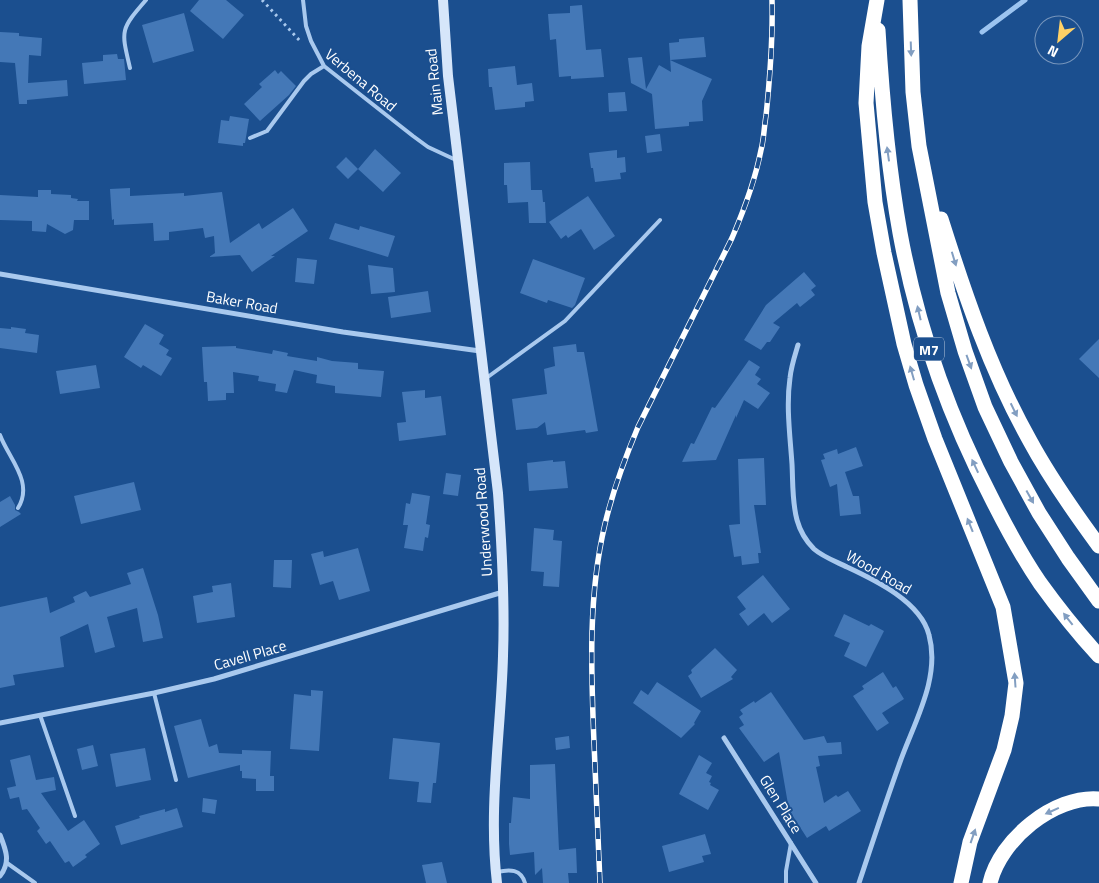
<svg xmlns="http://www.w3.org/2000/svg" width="1099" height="883" font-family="'Titillium Web',sans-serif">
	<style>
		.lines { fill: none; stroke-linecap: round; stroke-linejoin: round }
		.stream { stroke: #9cc4f0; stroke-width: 5 }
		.building { fill: #4478b7 }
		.path { stroke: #a9c9ee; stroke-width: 3; stroke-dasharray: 2.5 4; stroke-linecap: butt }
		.service { stroke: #a9c9ee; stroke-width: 4 }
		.minor { stroke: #a9c9ee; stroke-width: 5 }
		.secondary { stroke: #d6e6fa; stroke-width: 10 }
		.motorway { stroke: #fff; stroke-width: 15 }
		.rail-casing { stroke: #fff; stroke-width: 5.5 }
		.rail { stroke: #1b4f8f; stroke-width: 4; stroke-dasharray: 11; stroke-linecap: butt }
		.oneway { fill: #829ec1 }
		.labels { text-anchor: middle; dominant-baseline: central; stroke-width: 4; stroke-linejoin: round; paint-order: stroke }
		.shield { fill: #1b4f8f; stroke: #bbcadd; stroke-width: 1 }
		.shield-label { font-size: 14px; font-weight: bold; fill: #fff }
		.street-label { font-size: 15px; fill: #fff; stroke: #1b4f8f }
	</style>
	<rect width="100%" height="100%" fill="#1b4f8f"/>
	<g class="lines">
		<path class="stream" d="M 982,32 L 1025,0"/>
	</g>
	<path class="building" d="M 199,0 L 226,0 L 244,15 L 223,39 L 190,11 Z
		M 582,5 L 586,50 L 601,49 L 604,77 L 571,79 L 571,76 L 559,77 L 556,39 L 550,40 L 548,14 L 570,13 L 570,6 Z
		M 184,13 L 194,51 L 153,63 L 142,25 Z
		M 0,32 L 19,33 L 19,36 L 42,38 L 41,56 L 29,55 L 28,83 L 67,80 L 68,96 L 27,100 L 27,104 L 19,104 L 15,63 L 0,62 Z
		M 704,37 L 706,57 L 670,60 L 712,79 L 702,101 L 703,121 L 689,122 L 689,126 L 655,129 L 652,94 L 631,83 L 628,58 L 642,57 L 646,89 L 659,65 L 671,72 L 669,43 L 679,42 L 679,39 Z
		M 117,54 L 118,59 L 124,59 L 126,80 L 84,84 L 82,63 L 103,61 L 103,55 Z
		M 515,66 L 517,85 L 532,83 L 534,101 L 525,102 L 525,107 L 495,110 L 492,87 L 489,87 L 488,69 Z
		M 275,70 L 278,74 L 281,71 L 296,86 L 289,95 L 260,121 L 244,104 L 262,87 L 259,84 Z
		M 625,92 L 627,111 L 609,112 L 608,93 Z
		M 230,116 L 249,119 L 245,143 L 243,143 L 243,146 L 218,143 L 221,120 L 229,121 Z
		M 660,134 L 662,151 L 647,153 L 645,136 Z
		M 375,149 L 401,173 L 383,192 L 358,169 Z
		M 617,150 L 617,158 L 625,157 L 626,172 L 620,173 L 621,179 L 595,182 L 593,168 L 591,168 L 589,153 Z
		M 346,157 L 358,169 L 348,179 L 336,167 Z
		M 530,162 L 531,190 L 542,190 L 543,202 L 545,202 L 546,223 L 529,223 L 528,202 L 508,203 L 507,185 L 504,185 L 504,163 Z
		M 130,188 L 130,196 L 184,193 L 184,196 L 222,192 L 230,243 L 259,223 L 262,229 L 293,208 L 308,231 L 271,256 L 275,256 L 252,272 L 240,255 L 209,257 L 215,253 L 214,236 L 205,238 L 203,228 L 169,232 L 169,240 L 154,241 L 153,223 L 114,225 L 114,219 L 112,220 L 110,189 Z
		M 38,190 L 51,190 L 51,194 L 71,195 L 71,198 L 78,199 L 77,201 L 89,201 L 89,220 L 74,220 L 73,230 L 65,234 L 47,224 L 46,232 L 32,231 L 32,221 L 0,220 L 0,195 L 38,197 Z
		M 588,196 L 615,236 L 594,250 L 581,229 L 568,238 L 566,235 L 561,239 L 549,222 Z
		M 335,223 L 359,230 L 360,226 L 395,236 L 388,257 L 329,239 Z
		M 297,258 L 317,260 L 314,284 L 295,282 Z
		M 533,259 L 585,278 L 575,305 L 572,308 L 548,300 L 547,303 L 520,293 Z
		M 368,265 L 393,268 L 395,292 L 371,294 Z
		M 804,272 L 816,286 L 811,290 L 815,295 L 800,307 L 797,303 L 773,323 L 780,327 L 770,342 L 767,342 L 761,350 L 744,340 L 766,305 Z
		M 428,291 L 431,312 L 391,318 L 388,297 Z
		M 145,324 L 164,335 L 159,344 L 169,350 L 166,355 L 172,358 L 161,376 L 143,365 L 141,368 L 124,357 Z
		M 11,327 L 26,329 L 25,333 L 39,335 L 37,353 L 0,348 L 0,328 L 11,329 Z
		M 1099,339 L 1099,378 L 1079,359 Z
		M 576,344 L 577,352 L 584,352 L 598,431 L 586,433 L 585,430 L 547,435 L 545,422 L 537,428 L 516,430 L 512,399 L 547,394 L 544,369 L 555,366 L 553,347 Z
		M 236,346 L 236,348 L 272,354 L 273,350 L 288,353 L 287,356 L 317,361 L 317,357 L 332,361 L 358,363 L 358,369 L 384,371 L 381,397 L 335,393 L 335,386 L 316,383 L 317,375 L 294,370 L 287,393 L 275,391 L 276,384 L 258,381 L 259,376 L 233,372 L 234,393 L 226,393 L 226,400 L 208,401 L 207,382 L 204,382 L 202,347 Z
		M 749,360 L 760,367 L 755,375 L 761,379 L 757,384 L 770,393 L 758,409 L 744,400 L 736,418 L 736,415 L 716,460 L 682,462 L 691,443 L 694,444 L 712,407 L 715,408 Z
		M 96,365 L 100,388 L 60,394 L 56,371 Z
		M 425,390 L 425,398 L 441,396 L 446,435 L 399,441 L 397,423 L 406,422 L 402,392 Z
		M 856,447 L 863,466 L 845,472 L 853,496 L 859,496 L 861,514 L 840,516 L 837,484 L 830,487 L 821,460 L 825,459 L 823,454 L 837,449 L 838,454 Z
		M 764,458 L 766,505 L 754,505 L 761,553 L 758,553 L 759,563 L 742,565 L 741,556 L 734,557 L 729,525 L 740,524 L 738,459 Z
		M 553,460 L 553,462 L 565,461 L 568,488 L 529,491 L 527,463 Z
		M 446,473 L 461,475 L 458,496 L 443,494 Z
		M 134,482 L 141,510 L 81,524 L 74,496 Z
		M 412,493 L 430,496 L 426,524 L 430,525 L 428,538 L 425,537 L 423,551 L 404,548 L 408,525 L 403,525 L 406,503 L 410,504 Z
		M 10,496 L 15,505 L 15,510 L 19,512 L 21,514 L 0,527 L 0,502 Z
		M 534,528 L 554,530 L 553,540 L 562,541 L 559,587 L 543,586 L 544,572 L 531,571 Z
		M 358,548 L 370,591 L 339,600 L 333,581 L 320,585 L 311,554 L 323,551 L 324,557 Z
		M 274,560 L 292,560 L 291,588 L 273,587 Z
		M 143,568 L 158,615 L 163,638 L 143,642 L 137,608 L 107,617 L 115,647 L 95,653 L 88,624 L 60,637 L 64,667 L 13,675 L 15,685 L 0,688 L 0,607 L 47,597 L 50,613 L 75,602 L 73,597 L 86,591 L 90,597 L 131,584 L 127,573 Z
		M 763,575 L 790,609 L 772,623 L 764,613 L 748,626 L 739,614 L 746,609 L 737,597 Z
		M 231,583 L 235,617 L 197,623 L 193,596 L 213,592 L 212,586 Z
		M 844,614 L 869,626 L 871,624 L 884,631 L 866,667 L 844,656 L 850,643 L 834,636 Z
		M 715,648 L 737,670 L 731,677 L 733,679 L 701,698 L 688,676 L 692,673 L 691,670 Z
		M 883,672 L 893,688 L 896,686 L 904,699 L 882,713 L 889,723 L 877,731 L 853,696 L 864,689 L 862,686 Z
		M 657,682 L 701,711 L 694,723 L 695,724 L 681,738 L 633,703 L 641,690 L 648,695 Z
		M 311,690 L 323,691 L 319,751 L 290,749 L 294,694 L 311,696 Z
		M 771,692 L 804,740 L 824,736 L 827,743 L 841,742 L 842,754 L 818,756 L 820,766 L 816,767 L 824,803 L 836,795 L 838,797 L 848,791 L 861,811 L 829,831 L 826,826 L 807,838 L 789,810 L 779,752 L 764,762 L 739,728 L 744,725 L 739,717 L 743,714 L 740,710 L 754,701 L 755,703 Z
		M 201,719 L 209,747 L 217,744 L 219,753 L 242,754 L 242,750 L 271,751 L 270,776 L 274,776 L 274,791 L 256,791 L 256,779 L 242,778 L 242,771 L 240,771 L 240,765 L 188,778 L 174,726 Z
		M 569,736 L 570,748 L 556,750 L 555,738 Z
		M 393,738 L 440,743 L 436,783 L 433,783 L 431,803 L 417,802 L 419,782 L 389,779 Z
		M 93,745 L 98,766 L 82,770 L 77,749 Z
		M 145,748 L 151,780 L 116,787 L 110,754 Z
		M 30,755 L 36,780 L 54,777 L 56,790 L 41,793 L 68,831 L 84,820 L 100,844 L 85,855 L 87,857 L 73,867 L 69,861 L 65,863 L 50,841 L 46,844 L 37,831 L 40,828 L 27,809 L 22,810 L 19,797 L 10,799 L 7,788 L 16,786 L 10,760 Z
		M 699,755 L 712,763 L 706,773 L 712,776 L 709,782 L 711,783 L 710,785 L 719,790 L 708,810 L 679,794 Z
		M 555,764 L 559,850 L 576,848 L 577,873 L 568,873 L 569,883 L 543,883 L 542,868 L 535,875 L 534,852 L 510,855 L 509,844 L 509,823 L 511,823 L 513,797 L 530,799 L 530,765 Z
		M 203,798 L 217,800 L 215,814 L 202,812 Z
		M 177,808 L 183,827 L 121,845 L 115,826 L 140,818 L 139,816 L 165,809 L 165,812 Z
		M 705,834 L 711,854 L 702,856 L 704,862 L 669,872 L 662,846 Z
		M 442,862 L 447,883 L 426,883 L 422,865 Z"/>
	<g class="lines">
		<path class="path" d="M 262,0 L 301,42"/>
		<path class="service" d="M 303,0 L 306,26 L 311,41 L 324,66 L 413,136 L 428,147 L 456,160
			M 130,68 C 121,30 120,30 146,0
			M 250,138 L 267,131 L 304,81 L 311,74 L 324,66
			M 485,379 L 565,321 L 660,220
			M 0,435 C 9,459 34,482 18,508
			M 154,693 L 176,780
			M 40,715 L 75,816
			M 7,863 L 35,883
			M 497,872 C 510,869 521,869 525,883
			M 786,883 L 786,871 L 791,843"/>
		<path class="minor" d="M 0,274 L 343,332 L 480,351
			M 798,345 C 795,355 791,367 790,378 C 786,406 790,435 792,464 C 793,483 792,502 797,520 C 800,531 806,541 814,549 C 823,557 837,562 847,567 C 875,580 921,602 929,635 C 941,679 913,724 899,765 C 885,804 872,844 859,883
			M 0,723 L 154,693 L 214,679 L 503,592
			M 724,738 L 816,883
			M 0,835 C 6,850 11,862 0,876"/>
		<path class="secondary" d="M 443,0 L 448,76 L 498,493 C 502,548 505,602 503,656 C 501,732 488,807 497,883"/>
		<path class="motorway" d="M 877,0 L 869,46 L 866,103 L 875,202 L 884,253 L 904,344 L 916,385 L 935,439 L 1003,607 L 1016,683 L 1012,716 L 1004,750 L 970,842 L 961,883
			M 910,0 L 913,92 L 919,146 L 948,293 L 965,351 L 985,407 L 1011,462 L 1039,513 L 1068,558 L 1099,601
			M 878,30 C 882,98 888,166 900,233 C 917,325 948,414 991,497 C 1006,527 1021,555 1040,583 C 1058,608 1078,633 1099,656
			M 941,219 C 965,295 991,372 1030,441 C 1050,478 1074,512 1099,546
			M 990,883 C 1000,840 1054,795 1099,799"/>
		<g class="rail-casing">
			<path id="rail" d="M 600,883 C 598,836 596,789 594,743 C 591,670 588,595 605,524 C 613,490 625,458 638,427 L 732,238 C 744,210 755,181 761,150 C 764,139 764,127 766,116 C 770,77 773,39 772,0"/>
		</g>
		<use href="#rail" class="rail"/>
	</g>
	<defs><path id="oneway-solid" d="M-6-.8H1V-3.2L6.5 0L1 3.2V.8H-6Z" transform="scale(1.25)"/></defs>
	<g class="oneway">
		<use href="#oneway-solid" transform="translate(911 49) rotate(88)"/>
		<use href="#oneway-solid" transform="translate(888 154) rotate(-98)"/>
		<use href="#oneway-solid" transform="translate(954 259) rotate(73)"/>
		<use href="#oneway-solid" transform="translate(919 313) rotate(-103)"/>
		<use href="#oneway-solid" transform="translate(969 362) rotate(70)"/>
		<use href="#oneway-solid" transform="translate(912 373) rotate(-106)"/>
		<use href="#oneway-solid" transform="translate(1014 410) rotate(64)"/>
		<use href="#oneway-solid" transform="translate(975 466) rotate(-115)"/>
		<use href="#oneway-solid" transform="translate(1030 497) rotate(61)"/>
		<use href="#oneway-solid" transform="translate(970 525) rotate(-112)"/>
		<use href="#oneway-solid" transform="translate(1068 619) rotate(-128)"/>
		<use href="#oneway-solid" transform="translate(1015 680) rotate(-94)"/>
		<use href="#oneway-solid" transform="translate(1052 811) rotate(156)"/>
		<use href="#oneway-solid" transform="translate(973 836) rotate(-71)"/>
	</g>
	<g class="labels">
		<rect class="shield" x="914" y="337.5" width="30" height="23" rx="4"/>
		<g class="shield-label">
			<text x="929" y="349">M7</text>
		</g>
		<g class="street-label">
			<text transform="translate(361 80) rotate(40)">Verbena Road</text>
			<text transform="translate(434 82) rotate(-96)">Main Road</text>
			<text transform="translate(242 302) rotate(10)">Baker Road</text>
			<text transform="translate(483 522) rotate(-94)">Underwood Road</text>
			<text transform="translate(879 572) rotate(30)">Wood Road</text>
			<text transform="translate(250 655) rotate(-16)">Cavell Place</text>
			<text transform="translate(781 804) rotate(58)">Glen Place</text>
		</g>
	</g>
	<g transform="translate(1059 40) rotate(208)"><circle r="24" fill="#1b4f8f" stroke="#7695bc"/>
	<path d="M0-4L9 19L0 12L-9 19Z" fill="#ffd166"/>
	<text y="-8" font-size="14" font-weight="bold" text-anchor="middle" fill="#ffffff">N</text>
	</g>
</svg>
